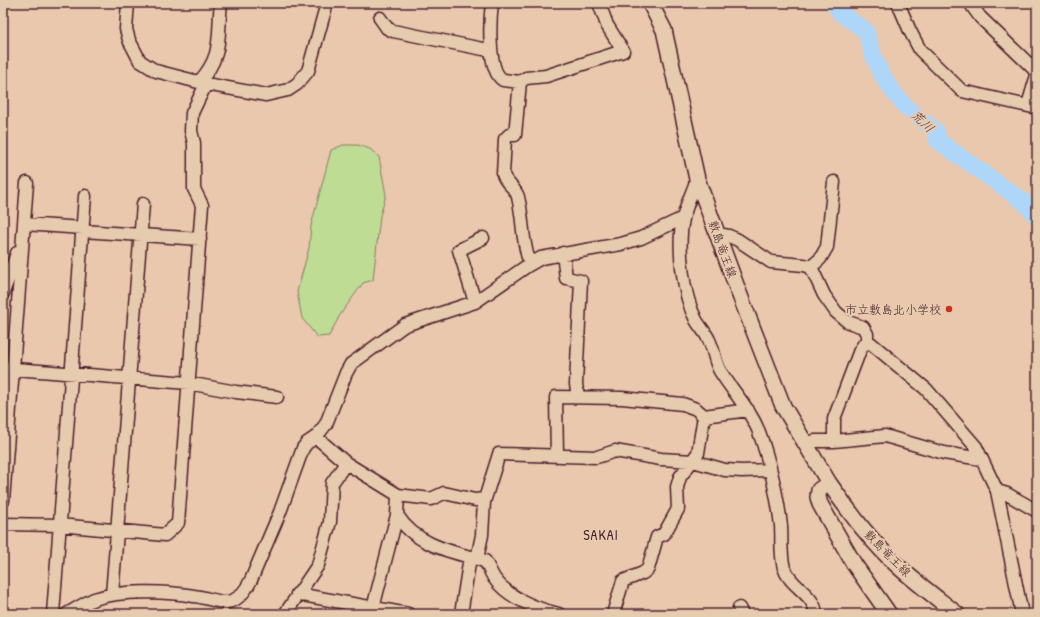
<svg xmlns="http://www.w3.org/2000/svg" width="1040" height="617" font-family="'Patrick Hand','Klee One',sans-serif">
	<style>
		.green { fill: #bedc94; stroke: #847e60 }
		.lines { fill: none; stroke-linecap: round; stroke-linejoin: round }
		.river { stroke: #aed6f8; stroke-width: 17 }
		.minor-casing { stroke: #4a1f2b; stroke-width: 15 }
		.major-casing { stroke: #4a1f2b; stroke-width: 18 }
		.minor { stroke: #e7cbae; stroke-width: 12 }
		.major { stroke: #e7cbae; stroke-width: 15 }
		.poi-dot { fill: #c8321e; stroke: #e7cbae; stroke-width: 1.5 }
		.labels { text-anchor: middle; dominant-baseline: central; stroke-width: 4; stroke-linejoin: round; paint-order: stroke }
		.street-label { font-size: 12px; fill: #4a1f2b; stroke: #e7cbae }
		.poi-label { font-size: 12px; fill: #4a1f2b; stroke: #e7cbae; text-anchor: end }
		.water-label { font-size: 13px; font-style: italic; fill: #543140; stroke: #e7cbae }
		.quarter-label { font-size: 14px; letter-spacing: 1px; fill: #4a1f2b; stroke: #e7cbae }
	</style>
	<rect width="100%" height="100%" fill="#eac8ae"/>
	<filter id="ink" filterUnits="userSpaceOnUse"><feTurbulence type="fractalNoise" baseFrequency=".025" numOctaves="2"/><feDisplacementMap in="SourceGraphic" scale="8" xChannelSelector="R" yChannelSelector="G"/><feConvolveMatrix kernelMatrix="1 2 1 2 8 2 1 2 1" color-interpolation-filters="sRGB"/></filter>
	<g filter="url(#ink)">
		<path class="green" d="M 343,145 L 358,145 L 370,149 L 379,157 L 386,195 L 380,216 L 373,280 L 363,283 L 340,315 L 329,336 L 317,337 L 302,318 L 297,292 L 309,248 L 311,226 L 331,150 Z"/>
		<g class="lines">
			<path class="river" d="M 834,3 L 840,13 L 866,31 L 873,55 L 881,73 L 894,93 L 906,107 L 937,132 L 937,140 L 1024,202 L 1037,217"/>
			<g class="minor-casing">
				<path id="minor" d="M 128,3 L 126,29 L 129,40 L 140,61 L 156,71 L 206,84 L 266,95 L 288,90 L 297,84 L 308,71 L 327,3
					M 492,3 C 490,19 487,71 503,80 L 520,82 L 515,135 L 509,135 L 505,139 L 503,174 C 505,183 516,188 518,197 C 524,221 521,239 530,264
					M 898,3 L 910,31 L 920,50 L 962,91 L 1037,108
					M 970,3 L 980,17 L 1037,72
					M 380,18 L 387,28 L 393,31 L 483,49 L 491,48
					M 199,82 C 224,55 217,36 221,3
					M 520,82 L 526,78 L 546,76 L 623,51 L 607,25 L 599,3
					M 1028,105 L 1037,75
					M 697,179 C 693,191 685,208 683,219 C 677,247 683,295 696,320 C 700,327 706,333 709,340 C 714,350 715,363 720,371 C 733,392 750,409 759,432 C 769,459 778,498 781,526 C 782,540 780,554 784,568 C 790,587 815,594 816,614
					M 24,224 L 83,228
					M 83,231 L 200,239
					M 717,234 L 729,236 L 738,240 L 771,262 L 804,265 L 811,267 L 824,295 L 836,312 L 848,322 L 863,327 L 867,334 L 867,340 L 860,350 L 834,419 L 834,441
					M 563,253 L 566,278 L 581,281 L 576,384 L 578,397
					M 811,267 L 820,259 L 827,247 L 834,182
					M 3,293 L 17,253
					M 475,302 L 459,250 L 483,238
					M 867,340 L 926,389 L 976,447 L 997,491 L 1022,614
					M 3,368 L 188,383 L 236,392 L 277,397
					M 316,437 L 346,463 L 398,495 L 397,515 C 416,546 453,552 485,561 C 488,566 491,573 494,578 C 508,598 537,609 559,614
					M 805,445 L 814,441 L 834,441 L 885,436 L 944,453 L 981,459
					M 557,456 L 556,397 L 622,398 L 683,404 L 696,409 L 704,416 L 748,410
					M 997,491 L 1007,494 L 1037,511
					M 398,495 L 431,499 L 444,493 L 475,500 L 485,499
					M 3,501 L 27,183
					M 3,524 L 59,525 L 165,535 L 178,523 L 202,205 L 194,189 L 194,143 L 191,131 L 192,113 L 206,84
					M 477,559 L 482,535 L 484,502 L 499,454 L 597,457 L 615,451 L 661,459 L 693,461 L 725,470 L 742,471 L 769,470
					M 297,594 L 408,614
					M 112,595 L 143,204
					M 373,608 L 397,515
					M 739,608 L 742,614
					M 53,614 L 85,196
					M 67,614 C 76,609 85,603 94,599 C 121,590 166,591 194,596 C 205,597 216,602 227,602 C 239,601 246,590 251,580 L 280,512 L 303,448 L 307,443 L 316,437 L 326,424 L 346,373 L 351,364 L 405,325 L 475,302 L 527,266 L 541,258 L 621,244 L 641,238 L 683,218
					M 285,614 L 318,565 L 330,522 L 332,483 L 346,463
					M 461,614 L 470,557
					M 613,614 L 623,581 L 643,573 L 648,569 L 657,537 L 664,534 L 678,509 L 677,487 L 680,477 L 698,453 L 704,416"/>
			</g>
			<g class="major-casing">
				<path id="major" d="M 650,3 L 664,30 L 697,179 L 739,293 L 783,406 L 829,483 L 819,490 L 818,497 L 820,504 L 854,564 L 889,614
					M 829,483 C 850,513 872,543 900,568 C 918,584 938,599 957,614"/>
			</g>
			<use href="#minor" class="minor"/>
			<use href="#major" class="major"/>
		</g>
	</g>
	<circle class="poi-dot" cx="949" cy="309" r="4"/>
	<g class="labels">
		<g class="street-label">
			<text transform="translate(723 249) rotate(70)">敷島竜王線</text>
			<text transform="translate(888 553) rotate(45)">敷島竜王線</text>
		</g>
		<g class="poi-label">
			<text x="941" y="309">市立敷島北小学校</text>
		</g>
		<g class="water-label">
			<text transform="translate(923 121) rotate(44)">荒川</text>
		</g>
		<g class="quarter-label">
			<text x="601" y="534">SAKAI</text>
		</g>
	</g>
	<rect width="1040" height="617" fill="none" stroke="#e7cbae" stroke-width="16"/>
	<rect x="8" y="8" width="1024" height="601" fill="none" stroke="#4a1f2b" stroke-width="1.5" filter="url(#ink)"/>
</svg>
